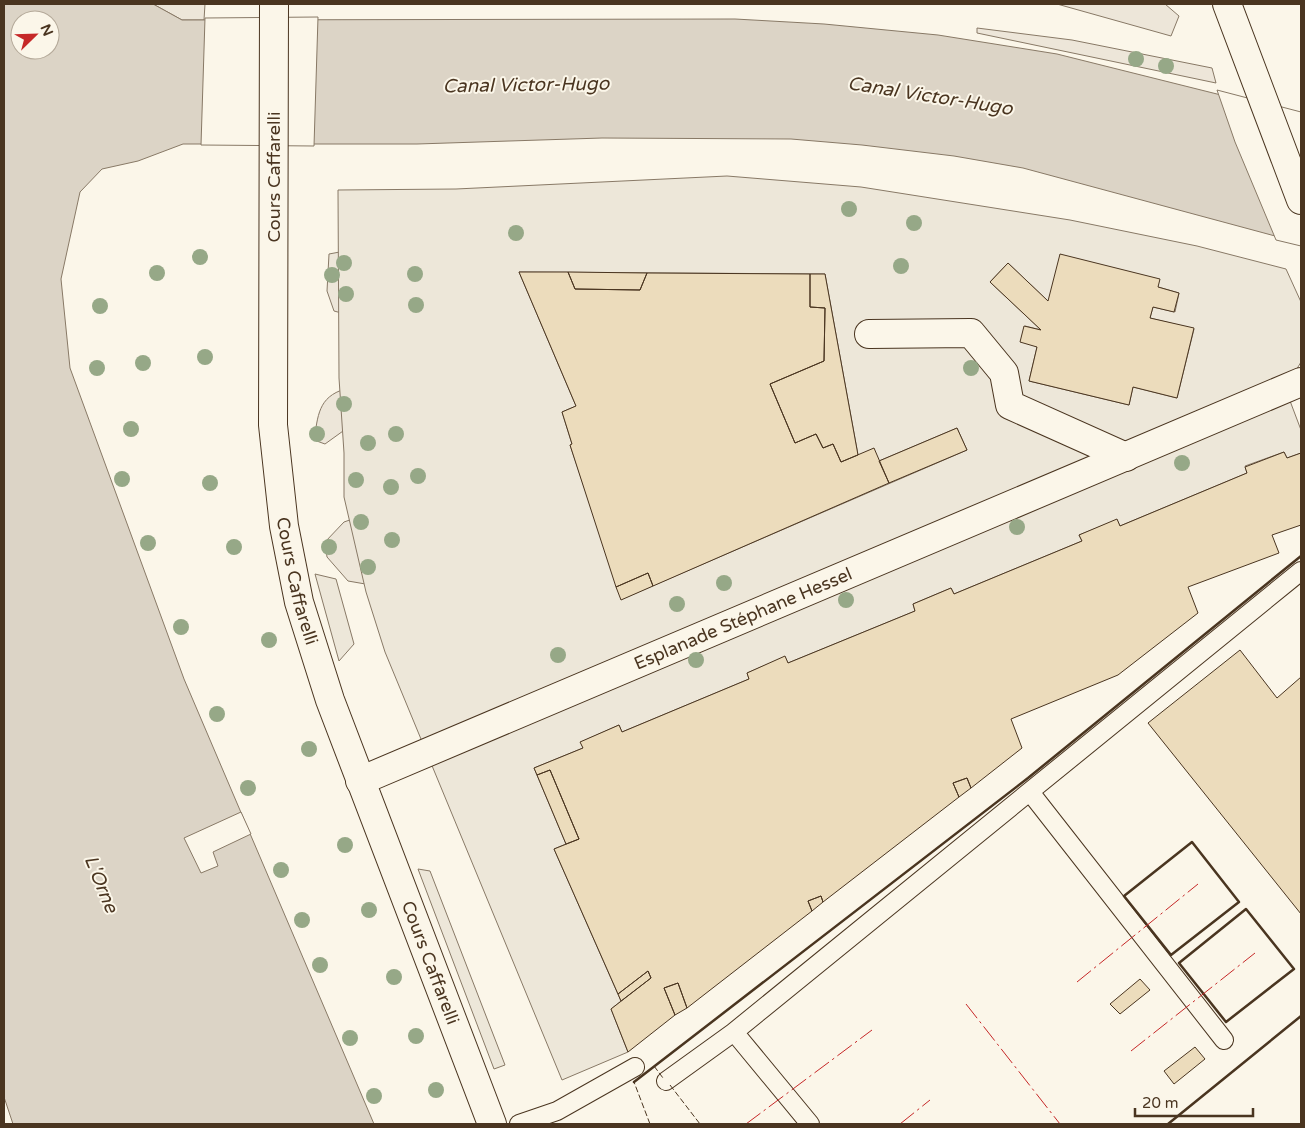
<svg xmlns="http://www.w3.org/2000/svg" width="1305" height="1128" font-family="'Varela Round',sans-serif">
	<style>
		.green { fill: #ede6d9; stroke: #887966 }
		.parking { fill: #ede7d9; stroke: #887966; fill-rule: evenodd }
		.water { fill: #dcd4c6; stroke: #887966; fill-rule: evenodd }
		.pier { fill: #fbf6e9; stroke: #887966 }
		.building { fill: #ecdcbc; stroke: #4a3520 }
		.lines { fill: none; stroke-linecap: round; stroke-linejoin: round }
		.lane-casing { stroke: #4a3520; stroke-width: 20 }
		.street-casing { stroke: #4a3520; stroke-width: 30 }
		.secondary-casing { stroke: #4a3520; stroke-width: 30 }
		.lane { stroke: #fbf6e9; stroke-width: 18 }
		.street { stroke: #fbf6e9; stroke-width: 28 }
		.secondary { stroke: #fbf6e9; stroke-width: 28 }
		.fence { stroke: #4a3520; stroke-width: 1; stroke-dasharray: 6 2.5; stroke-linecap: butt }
		.wall { stroke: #4a3520; stroke-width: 2.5 }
		.power { stroke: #c62828; stroke-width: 1; stroke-dasharray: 18 4 2.5 4; stroke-linecap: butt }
		.tree { fill: #96a887 }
		.labels { text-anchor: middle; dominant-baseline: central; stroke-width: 4; stroke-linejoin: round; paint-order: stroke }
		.street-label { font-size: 18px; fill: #4a3520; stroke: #fbf6e9 }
		.water-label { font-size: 19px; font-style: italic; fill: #4a3520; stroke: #fbf6e9 }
	</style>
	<rect width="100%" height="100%" fill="#fbf6e9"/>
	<path class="green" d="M 153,4 L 205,4 L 204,20 L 182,20 Z
		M 1057,4 L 1165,4 L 1179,16 L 1171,36 Z
		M 977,28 L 1072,40 L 1212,68 L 1216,83 L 977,33 Z
		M 345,251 L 349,315 L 334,311 L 327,291 L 329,254 Z
		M 345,389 L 350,426 L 325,444 L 314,440 C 318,416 318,397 345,389 Z
		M 364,515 L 377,586 L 348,581 L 327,557 L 325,542 L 344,522 Z"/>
	<path class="parking" d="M 727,176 L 861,187 L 1070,220 L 1197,246 L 1286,269 L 1301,302 L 1301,362 L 1295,372 L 1281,377 L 1301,430 L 1301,453 L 1287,458 L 1284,452 L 1245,466 L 1247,473 L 1120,526 L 1117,520 L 1079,535 L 1082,541 L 954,594 L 951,588 L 913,604 L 915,611 L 788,663 L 785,657 L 747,673 L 749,679 L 622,732 L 619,725 L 581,742 L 583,748 L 534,768 L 566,844 L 554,849 L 621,1001 L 611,1009 L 628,1052 L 562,1080 L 385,652 L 366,592 L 344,497 L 344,453 L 339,378 L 338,190 L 456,189 ZM 1008,263 L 1048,301 L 1158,287 L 1179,293 L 1175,312 L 1153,307 L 1150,318 L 1194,329 L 1177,398 L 1133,387 L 1129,405 L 1029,381 L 1037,347 L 1025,326 L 1041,330 L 990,282 ZM 519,272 L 825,274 L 858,455 L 879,461 L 957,428 L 967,450 L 622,599 L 570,445 L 572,444 L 562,412 L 576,406 Z
		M 315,574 L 336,579 L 354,644 L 339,661 Z
		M 418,869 L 430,871 L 505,1065 L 494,1069 Z"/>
	<path class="water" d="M 4,4 L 153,4 L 182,20 L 735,19 L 824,24 L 938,35 L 1057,54 L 1301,115 L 1301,243 L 1023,168 L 954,156 L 862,145 L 791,139 L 602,138 L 417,144 L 183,144 L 138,161 L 102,169 L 80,192 L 61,279 L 70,368 L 184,679 L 374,1124 L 13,1124 L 4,1097 ZM 20,20 L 50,20 L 50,50 L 20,50 Z"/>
	<path class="pier" d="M 318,17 L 314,146 L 201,145 L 205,18 Z
		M 1217,90 L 1301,112 L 1301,246 L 1276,240 L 1235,142 Z
		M 241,812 L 251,834 L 213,852 L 218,866 L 201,873 L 184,838 Z"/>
	<path class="building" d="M 1060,254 L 1160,279 L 1158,287 L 1179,293 L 1174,312 L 1153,307 L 1150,318 L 1194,328 L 1177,398 L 1133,387 L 1129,405 L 1029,381 L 1037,347 L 1020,342 L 1024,326 L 1041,330 L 990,282 L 1008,263 L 1048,301 Z
		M 519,272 L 568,272 L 575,289 L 640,290 L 647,273 L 810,274 L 810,307 L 825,308 L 824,361 L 770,384 L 795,443 L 816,434 L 823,448 L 833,444 L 841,462 L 874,448 L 889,483 L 653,586 L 648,573 L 616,587 L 570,445 L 572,444 L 562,412 L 576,406 Z
		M 568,272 L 647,273 L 640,290 L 575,289 Z
		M 810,274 L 825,274 L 858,455 L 841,462 L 833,444 L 823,448 L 816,434 L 795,443 L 770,384 L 824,361 L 825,308 L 810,307 Z
		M 957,428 L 967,450 L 889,483 L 879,461 Z
		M 1284,452 L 1287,458 L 1301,453 L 1301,525 L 1272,535 L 1279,553 L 1188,587 L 1198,613 L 1118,675 L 1011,719 L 1022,748 L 971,788 L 967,778 L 953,783 L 959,797 L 823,902 L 821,896 L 808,901 L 812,911 L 687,1008 L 678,983 L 664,988 L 675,1015 L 628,1052 L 611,1009 L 651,978 L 648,971 L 618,994 L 554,849 L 579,839 L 550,770 L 537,775 L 534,768 L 583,748 L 580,742 L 619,725 L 622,732 L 749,679 L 747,673 L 785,656 L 788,663 L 915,611 L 913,604 L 951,588 L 954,594 L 1082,541 L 1079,535 L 1117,519 L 1120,526 L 1247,473 L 1245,467 Z
		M 648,573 L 653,586 L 621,600 L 616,587 Z
		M 1240,650 L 1277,698 L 1301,677 L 1301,914 L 1148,723 Z
		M 550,770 L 579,839 L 566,844 L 537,775 Z
		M 967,778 L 971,788 L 959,797 L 953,783 Z
		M 821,896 L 823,902 L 812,911 L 808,901 Z
		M 648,971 L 651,978 L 621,1001 L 618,994 Z
		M 1140,979 L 1150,990 L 1120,1014 L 1110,1004 Z
		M 678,983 L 687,1008 L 675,1015 L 664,988 Z
		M 1195,1047 L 1205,1059 L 1174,1084 L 1164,1071 Z"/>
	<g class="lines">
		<g class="lane-casing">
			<path id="lane" d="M 1030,792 L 1224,1040
				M 734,1032 L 810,1124
				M 666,1081 L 734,1032 L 1301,571
				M 519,1124 L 557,1111 L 635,1067"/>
		</g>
		<g class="street-casing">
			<g id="street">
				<path d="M 1227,4 L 1301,200"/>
				<path d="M 869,334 L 971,333 L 1004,373 L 1010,405 L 1126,457"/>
				<path id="s1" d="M 360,781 L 1301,382"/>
			</g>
		</g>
		<g class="secondary-casing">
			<g id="secondary">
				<path id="s2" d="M 274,4 L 273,425 L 284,526 L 299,602 L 330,700 L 492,1124"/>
			</g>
		</g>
		<use href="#lane" class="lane"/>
		<use href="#street" class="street"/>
		<use href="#secondary" class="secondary"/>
		<path class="fence" d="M 654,1066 L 663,1078
			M 670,1085 L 700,1124
			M 650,1124 L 634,1082 L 1028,778 L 1301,556
			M 1168,1124 L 1301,1016"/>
		<path class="wall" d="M 1192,842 L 1239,902 L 1171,955 L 1124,896 Z
			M 1246,909 L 1294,969 L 1226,1022 L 1179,963 Z
			M 634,1082 L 1028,778 L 1301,556
			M 1168,1124 L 1301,1016"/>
		<path class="power" d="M 1077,982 L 1198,884
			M 966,1004 L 1060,1124
			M 1131,1051 L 1255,953
			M 746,1124 L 872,1030
			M 900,1124 L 930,1100"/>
	</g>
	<g class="tree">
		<circle cx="1136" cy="59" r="8"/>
		<circle cx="1166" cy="66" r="8"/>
		<circle cx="849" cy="209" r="8"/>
		<circle cx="914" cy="223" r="8"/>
		<circle cx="516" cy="233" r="8"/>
		<circle cx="200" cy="257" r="8"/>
		<circle cx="344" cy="263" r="8"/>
		<circle cx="901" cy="266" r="8"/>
		<circle cx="157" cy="273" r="8"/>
		<circle cx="415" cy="274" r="8"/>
		<circle cx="332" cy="275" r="8"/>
		<circle cx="346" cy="294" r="8"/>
		<circle cx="416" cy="305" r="8"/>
		<circle cx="100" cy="306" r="8"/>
		<circle cx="205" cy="357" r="8"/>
		<circle cx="143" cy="363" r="8"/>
		<circle cx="97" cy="368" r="8"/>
		<circle cx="971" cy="368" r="8"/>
		<circle cx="344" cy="404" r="8"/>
		<circle cx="131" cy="429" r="8"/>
		<circle cx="317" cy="434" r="8"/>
		<circle cx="396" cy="434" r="8"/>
		<circle cx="368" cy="443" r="8"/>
		<circle cx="1182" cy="463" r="8"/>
		<circle cx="418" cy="476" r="8"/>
		<circle cx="122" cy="479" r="8"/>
		<circle cx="356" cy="480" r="8"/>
		<circle cx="210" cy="483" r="8"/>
		<circle cx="391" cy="487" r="8"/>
		<circle cx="361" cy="522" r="8"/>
		<circle cx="1017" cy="527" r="8"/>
		<circle cx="392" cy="540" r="8"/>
		<circle cx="148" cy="543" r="8"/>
		<circle cx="234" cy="547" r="8"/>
		<circle cx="329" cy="547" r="8"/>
		<circle cx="368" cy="567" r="8"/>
		<circle cx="724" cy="583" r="8"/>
		<circle cx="846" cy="600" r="8"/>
		<circle cx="677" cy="604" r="8"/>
		<circle cx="181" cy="627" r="8"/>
		<circle cx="269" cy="640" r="8"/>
		<circle cx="558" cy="655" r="8"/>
		<circle cx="696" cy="660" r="8"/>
		<circle cx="217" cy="714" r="8"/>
		<circle cx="309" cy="749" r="8"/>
		<circle cx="248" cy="788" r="8"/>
		<circle cx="345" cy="845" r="8"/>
		<circle cx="281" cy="870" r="8"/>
		<circle cx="369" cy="910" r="8"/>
		<circle cx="302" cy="920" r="8"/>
		<circle cx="320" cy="965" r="8"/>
		<circle cx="394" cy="977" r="8"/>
		<circle cx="416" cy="1036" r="8"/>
		<circle cx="350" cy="1038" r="8"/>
		<circle cx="436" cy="1090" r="8"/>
		<circle cx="374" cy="1096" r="8"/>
	</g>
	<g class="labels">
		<g class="street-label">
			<text transform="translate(274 177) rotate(-90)">Cours Caffarelli</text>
			<text stroke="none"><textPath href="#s2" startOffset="579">Cours Caffarelli</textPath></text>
			<text stroke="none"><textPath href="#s1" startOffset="416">Esplanade Stéphane Hessel</textPath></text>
			<text stroke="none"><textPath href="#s2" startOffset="984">Cours Caffarelli</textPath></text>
		</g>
		<g class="water-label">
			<text transform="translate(526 85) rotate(-1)">Canal Victor-Hugo</text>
			<text transform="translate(930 96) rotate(9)">Canal Victor-Hugo</text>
			<text transform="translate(101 884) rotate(68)">L'Orne</text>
		</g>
	</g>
	<rect width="1305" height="1128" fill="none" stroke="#4a3520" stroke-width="10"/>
	<g transform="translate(35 35) rotate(67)"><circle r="24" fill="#fbf6e9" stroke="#b4a999"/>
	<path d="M0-4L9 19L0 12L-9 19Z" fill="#c62828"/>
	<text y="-8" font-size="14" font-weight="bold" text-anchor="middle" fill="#4a3520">N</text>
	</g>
	<path d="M1135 1108v8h118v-8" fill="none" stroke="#4a3520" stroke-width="2.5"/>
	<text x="1142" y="1108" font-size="15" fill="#4a3520" stroke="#fbf6e9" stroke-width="4" paint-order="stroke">20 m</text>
</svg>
